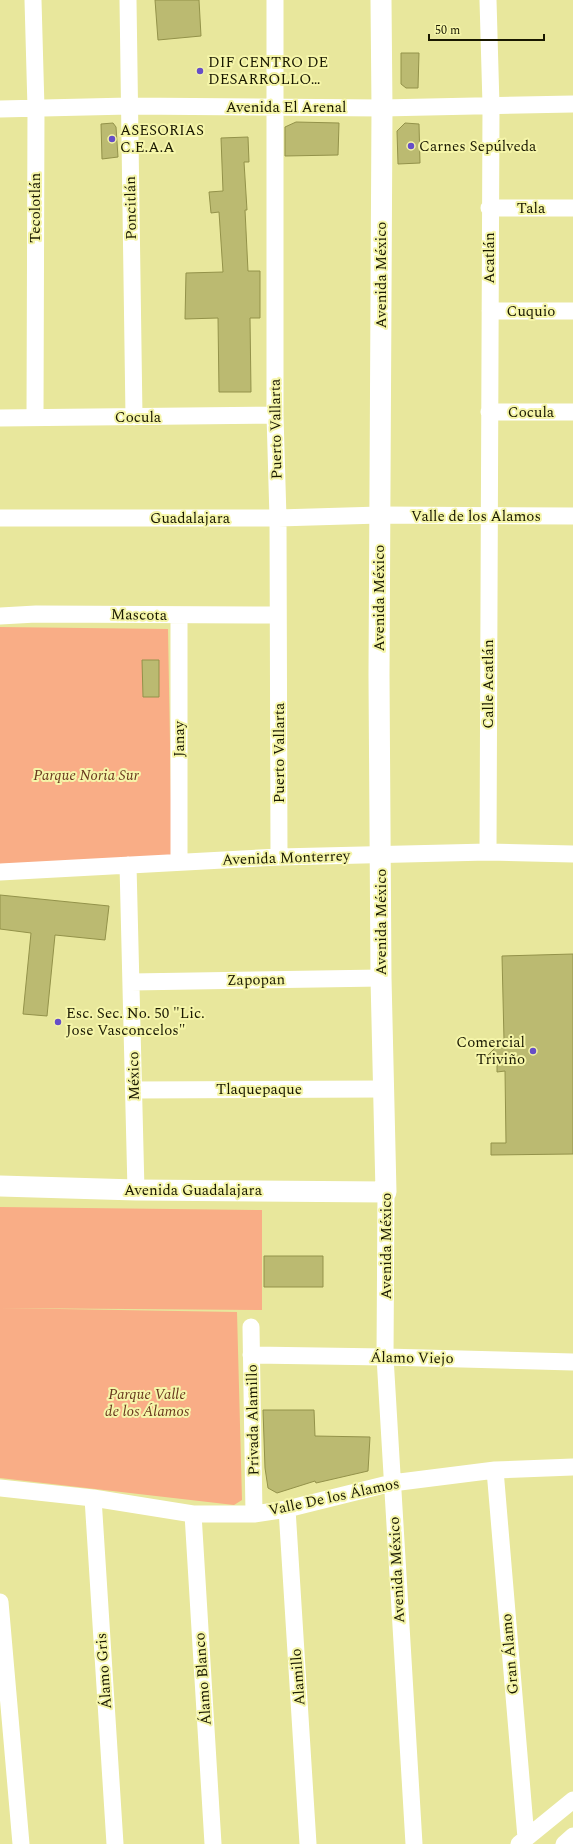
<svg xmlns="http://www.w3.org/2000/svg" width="573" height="1844" font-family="Spectral,serif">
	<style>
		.green { fill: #f9ad86 }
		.building { fill: #bbba71; stroke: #93924a }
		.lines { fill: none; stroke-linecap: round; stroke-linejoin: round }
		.minor { stroke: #fff; stroke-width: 17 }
		.major { stroke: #fff; stroke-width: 21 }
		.poi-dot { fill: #664ec7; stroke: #f5f5a9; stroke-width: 1.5 }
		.labels { text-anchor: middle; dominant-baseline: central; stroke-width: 4; stroke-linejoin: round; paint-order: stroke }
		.poi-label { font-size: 15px; fill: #191800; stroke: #f5f5a9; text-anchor: start }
		.street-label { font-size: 15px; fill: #191800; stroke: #f5f5a9 }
		.park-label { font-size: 15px; font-style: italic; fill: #69381e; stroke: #f5f5a9 }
	</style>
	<rect width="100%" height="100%" fill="#e8e79c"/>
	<path class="green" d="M 0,627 L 168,629 L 172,857 L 0,864 Z
		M 0,1207 L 262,1210 L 262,1310 L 0,1308 Z
		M 0,1308 L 237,1312 L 242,1500 L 234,1505 L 0,1478 Z"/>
	<path class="building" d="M 155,0 L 199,0 L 201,36 L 158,40 Z
		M 401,53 L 419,53 L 418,88 L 406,88 L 401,84 Z
		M 296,122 L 339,123 L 338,155 L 285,156 L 285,127 Z
		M 113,123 L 116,127 L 118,157 L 102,159 L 101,124 Z
		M 405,123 L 419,124 L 420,163 L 398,164 L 397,131 Z
		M 248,137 L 249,162 L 244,162 L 247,210 L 245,210 L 248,271 L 260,271 L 260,318 L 250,318 L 251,392 L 219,392 L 218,318 L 185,319 L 186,273 L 223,272 L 219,212 L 211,213 L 209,192 L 223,191 L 221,138 Z
		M 142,660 L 159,660 L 159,697 L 143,697 Z
		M 0,895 L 109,906 L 105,940 L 55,935 L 47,1016 L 23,1014 L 31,933 L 0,929 Z
		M 573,954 L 573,1154 L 491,1155 L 491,1143 L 506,1143 L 505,1071 L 497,1072 L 497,1063 L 488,1055 L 496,1047 L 496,1040 L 504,1040 L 502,956 Z
		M 264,1256 L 323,1256 L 323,1287 L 264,1287 Z
		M 263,1410 L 314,1410 L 315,1436 L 370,1437 L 368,1471 L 316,1483 L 315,1481 L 277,1493 L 268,1488 L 265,1468 Z"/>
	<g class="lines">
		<path class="minor" d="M 33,0 L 36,108 L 35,416
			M 128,0 L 134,417
			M 275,0 L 275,415 L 278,518 L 279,857
			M 488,0 L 491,105 L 488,852
			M 0,109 L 129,106 L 382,108 L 573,104
			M 489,208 L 573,208
			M 490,311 L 573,311
			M 489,412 L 573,412
			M 0,418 L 275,415
			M 0,518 L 278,518 L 380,515 L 573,516
			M 0,616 L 36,614 L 278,615
			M 179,861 L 179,616
			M 128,865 L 136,1190
			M 0,872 L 279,857 L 488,852 L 573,854
			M 131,982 L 381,978
			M 134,1090 L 384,1089
			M 386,1192 L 385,1357 L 414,1844
			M 251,1327 L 254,1514
			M 251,1355 L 385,1357 L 573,1362
			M 495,1470 L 526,1838
			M 0,1488 L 93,1498 L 193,1514 L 254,1514 L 287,1509 L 392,1483 L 495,1470 L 573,1467
			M 93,1498 L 115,1844
			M 287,1509 L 308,1844
			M 193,1514 L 213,1844
			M 0,1602 L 21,1844
			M 519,1844 L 573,1800
			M 564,1844 L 573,1836"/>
		<path class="major" d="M 0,1186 L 136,1190 L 386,1192 L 381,978 L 379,675 L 382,108 L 381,0"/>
	</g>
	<g class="poi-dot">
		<circle cx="200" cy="71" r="4"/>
		<circle cx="112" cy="139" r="4"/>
		<circle cx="411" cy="146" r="4"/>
		<circle cx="58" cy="1022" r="4"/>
		<circle cx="533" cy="1051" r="4"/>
	</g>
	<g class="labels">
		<g class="poi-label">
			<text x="208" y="62">DIF CENTRO DE<tspan x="208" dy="17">DESARROLLO…</tspan></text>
			<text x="120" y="130">ASESORIAS<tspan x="120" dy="17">C.E.A.A</tspan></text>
			<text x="419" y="146">Carnes Sepúlveda</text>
			<text x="66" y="1013">Esc. Sec. No. 50 "Lic.<tspan x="66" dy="17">Jose Vasconcelos"</tspan></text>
			<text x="525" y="1042" text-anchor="end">Comercial<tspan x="525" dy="17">Triviño</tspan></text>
		</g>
		<g class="street-label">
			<text x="286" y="107">Avenida El Arenal</text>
			<text transform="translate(35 208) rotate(-90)">Tecolotlán</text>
			<text transform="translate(131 208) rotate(-91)">Poncitlán</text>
			<text x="531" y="208">Tala</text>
			<text transform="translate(489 258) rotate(-90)">Acatlán</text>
			<text transform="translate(381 275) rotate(-90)">Avenida México</text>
			<text x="531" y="311">Cuquio</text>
			<text x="531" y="412">Cocula</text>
			<text x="138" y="417">Cocula</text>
			<text transform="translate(276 429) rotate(-91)">Puerto Vallarta</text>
			<text x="476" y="516">Valle de los Alamos</text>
			<text x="190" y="518">Guadalajara</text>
			<text transform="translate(379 598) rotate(-90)">Avenida México</text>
			<text transform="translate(139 615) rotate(1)">Mascota</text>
			<text transform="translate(488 684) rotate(-90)">Calle Acatlán</text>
			<text transform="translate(179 739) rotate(-90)">Janay</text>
			<text transform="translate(279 753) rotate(-90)">Puerto Vallarta</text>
			<text transform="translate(286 858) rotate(-2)">Avenida Monterrey</text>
			<text transform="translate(381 922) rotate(-90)">Avenida México</text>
			<text transform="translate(256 980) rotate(-1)">Zapopan</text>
			<text transform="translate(134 1076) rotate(-91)">México</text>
			<text x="259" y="1089">Tlaquepaque</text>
			<text x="193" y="1190">Avenida Guadalajara</text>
			<text transform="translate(386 1246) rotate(-90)">Avenida México</text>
			<text transform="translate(412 1358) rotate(1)">Álamo Viejo</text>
			<text transform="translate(253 1420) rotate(-91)">Privada Alamillo</text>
			<text transform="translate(334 1497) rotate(-12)">Valle De los Álamos</text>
			<text transform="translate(397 1570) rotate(-93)">Avenida México</text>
			<text transform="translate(510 1654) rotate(-95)">Gran Álamo</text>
			<text transform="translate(104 1671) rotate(-94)">Álamo Gris</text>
			<text transform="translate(298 1677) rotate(-94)">Alamillo</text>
			<text transform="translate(203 1679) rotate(-94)">Álamo Blanco</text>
		</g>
		<g class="park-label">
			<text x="86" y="775">Parque Noria Sur</text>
			<text x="147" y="1394">Parque Valle<tspan x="147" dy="17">de los Álamos</tspan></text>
		</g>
	</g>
	<path d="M429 34v6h115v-6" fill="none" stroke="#191800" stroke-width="2"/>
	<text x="435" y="34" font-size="12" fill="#191800" stroke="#f5f5a9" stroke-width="3" paint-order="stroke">50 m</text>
</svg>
